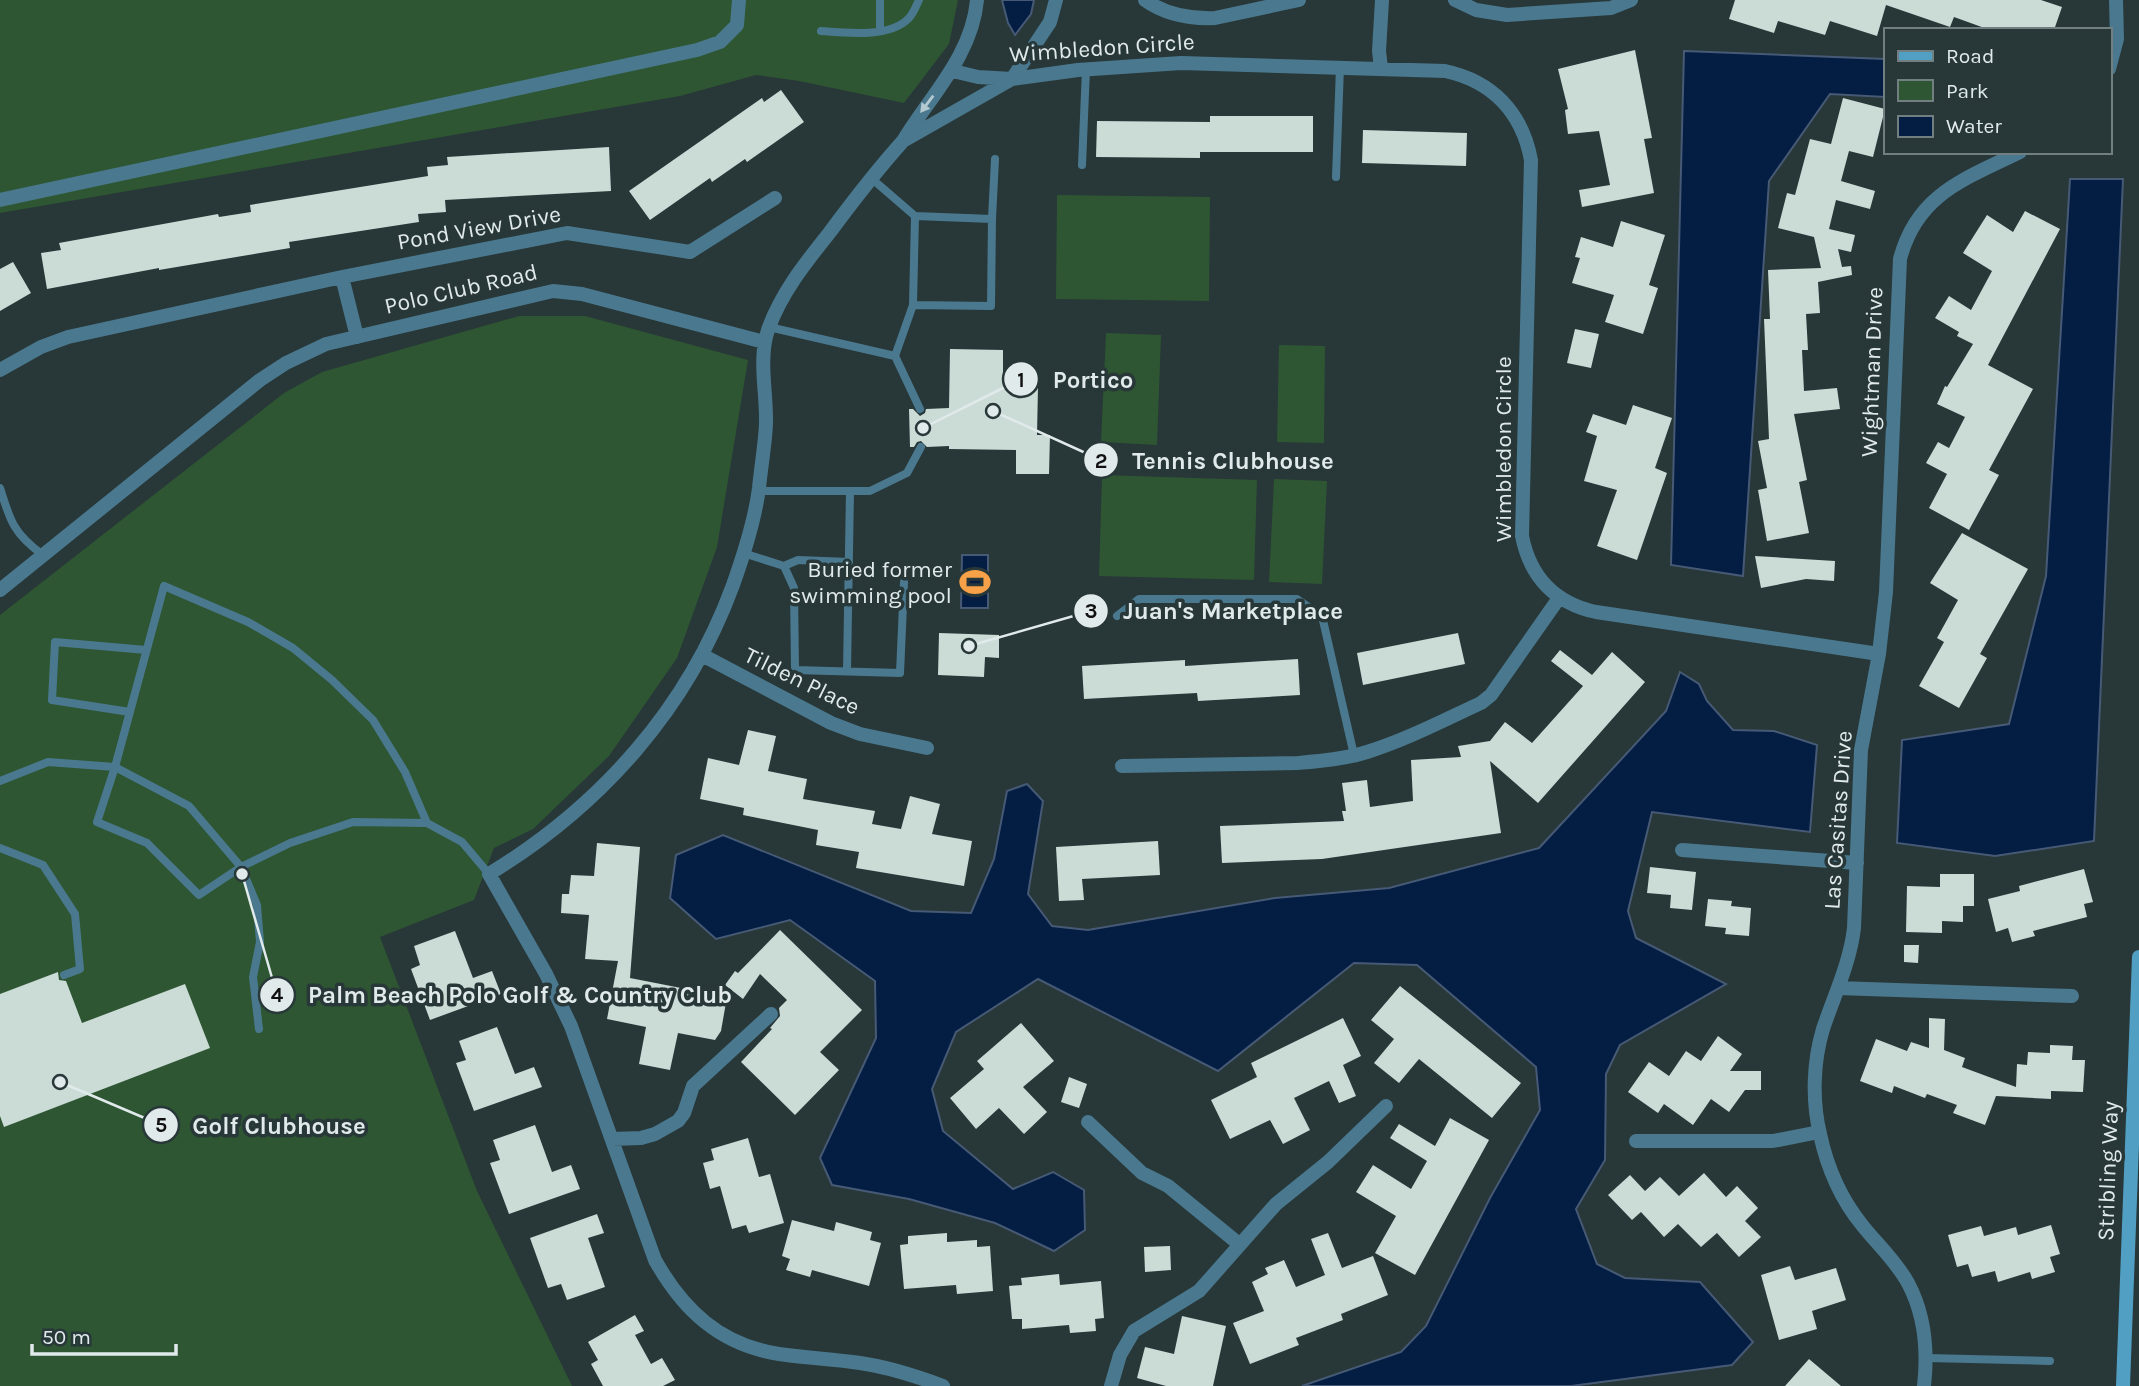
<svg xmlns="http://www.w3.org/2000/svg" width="2139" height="1386" font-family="Karla,sans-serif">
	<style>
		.green { fill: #2e5633 }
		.water { fill: #041d43; stroke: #465a75; stroke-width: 2 }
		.building { fill: #cbdbd6 }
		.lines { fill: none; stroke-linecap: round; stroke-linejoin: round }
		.lane { stroke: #4a798f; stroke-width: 8 }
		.street { stroke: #4a798f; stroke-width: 14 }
		.secondary { stroke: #519fc3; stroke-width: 14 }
		.oneway { fill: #b4c8cf }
		.labels { text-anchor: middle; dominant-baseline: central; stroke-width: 7; stroke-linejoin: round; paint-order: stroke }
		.street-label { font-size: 23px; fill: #e1eaeb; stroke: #283738 }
		.poi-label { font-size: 23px; fill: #e1eaeb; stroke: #283738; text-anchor: end }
		.leader { fill: none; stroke: #e1eaeb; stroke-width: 2.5 }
		.callout-dot { fill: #e1eaeb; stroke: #283738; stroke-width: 2.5 }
		.mark-label { font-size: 21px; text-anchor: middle; font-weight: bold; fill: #111 }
		.callout-label { font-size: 24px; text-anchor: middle; font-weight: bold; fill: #e1eaeb; stroke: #283738; stroke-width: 7; stroke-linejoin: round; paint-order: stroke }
	</style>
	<rect width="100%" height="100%" fill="#283738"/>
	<path class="green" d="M 0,0 L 958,0 L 949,44 L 904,103 L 799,81 L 756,75 L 680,96 L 0,213 Z
		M 1057,195 L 1210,197 L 1209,301 L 1056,299 Z
		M 519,316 L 585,316 L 748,360 L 717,547 L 677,658 L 609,756 L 533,829 L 494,848 L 474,900 L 380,937 L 477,1191 L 572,1386 L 0,1386 L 0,615 L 284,393 L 322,372 Z
		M 1106,333 L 1161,335 L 1157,445 L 1101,442 Z
		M 1279,345 L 1325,346 L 1324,443 L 1277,442 Z
		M 1102,475 L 1257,480 L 1254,580 L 1099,576 Z
		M 1274,479 L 1327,481 L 1322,584 L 1269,582 Z"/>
	<path class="water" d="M 1002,0 L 1034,0 L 1031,14 L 1015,35 L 1008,23 Z
		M 1684,51 L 1885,59 L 1885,97 L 1830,94 L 1769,181 L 1743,576 L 1671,565 Z
		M 2070,179 L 2123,179 L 2094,841 L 1995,856 L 1897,843 L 1902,740 L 2009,724 L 2046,576 Z
		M 962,555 L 988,555 L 988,608 L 961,608 Z
		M 1680,672 L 1699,684 L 1707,701 L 1733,730 L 1774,731 L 1817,745 L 1810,832 L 1652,812 L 1628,911 L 1636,938 L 1726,984 L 1620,1045 L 1606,1074 L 1605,1160 L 1576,1209 L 1597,1264 L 1625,1278 L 1700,1282 L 1753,1342 L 1732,1365 L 1571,1386 L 1302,1386 L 1401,1352 L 1426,1326 L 1490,1198 L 1540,1110 L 1536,1067 L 1417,965 L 1354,963 L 1218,1071 L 1038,979 L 956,1032 L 932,1089 L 943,1131 L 1013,1189 L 1053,1172 L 1084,1190 L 1085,1230 L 1054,1251 L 995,1223 L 909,1199 L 832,1185 L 820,1158 L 876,1038 L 875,981 L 790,920 L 716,939 L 670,898 L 676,855 L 723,835 L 911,911 L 971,913 L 994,859 L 1007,791 L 1027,784 L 1043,801 L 1028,894 L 1052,926 L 1088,930 L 1275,898 L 1389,888 L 1539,848 L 1666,711 Z"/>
	<path class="building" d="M 1735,0 L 2041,0 L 2062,7 L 2054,30 L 1990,30 L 1954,17 L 1950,27 L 1886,5 L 1877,36 L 1830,21 L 1825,35 L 1778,21 L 1774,33 L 1729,19 Z
		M 1635,50 L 1652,138 L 1644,139 L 1654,193 L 1582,207 L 1579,190 L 1610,185 L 1599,131 L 1568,134 L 1565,110 L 1568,109 L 1558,69 Z
		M 781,90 L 804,122 L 747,162 L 745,159 L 712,182 L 710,178 L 650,220 L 629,191 L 762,98 L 764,102 Z
		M 1843,98 L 1885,109 L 1873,157 L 1849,151 L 1841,181 L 1875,191 L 1870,209 L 1836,200 L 1829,229 L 1855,235 L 1851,252 L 1838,249 L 1842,267 L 1851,266 L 1852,275 L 1818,282 L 1820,313 L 1806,314 L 1808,350 L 1802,350 L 1804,391 L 1837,388 L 1840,409 L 1794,414 L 1807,480 L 1799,482 L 1809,533 L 1767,541 L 1758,490 L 1767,488 L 1758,441 L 1769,439 L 1764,319 L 1770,319 L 1768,270 L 1821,268 L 1814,237 L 1778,228 L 1787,193 L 1795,195 L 1810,139 L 1831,144 Z
		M 1210,116 L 1313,116 L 1313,152 L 1200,152 L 1200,158 L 1096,157 L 1097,121 L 1210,122 Z
		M 1363,130 L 1467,133 L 1466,166 L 1362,163 Z
		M 609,147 L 611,191 L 445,200 L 446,212 L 418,214 L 419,222 L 289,242 L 290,248 L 159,270 L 159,268 L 47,289 L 41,253 L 61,250 L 59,243 L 218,214 L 219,217 L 251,212 L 250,205 L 428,176 L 427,167 L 448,165 L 447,157 Z
		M 2025,211 L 2060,229 L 1988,365 L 2033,389 L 1989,470 L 1999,475 L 1969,530 L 1929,508 L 1947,474 L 1926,463 L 1938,442 L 1949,448 L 1965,417 L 1937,404 L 1945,386 L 1947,387 L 1973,344 L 1957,336 L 1959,332 L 1935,318 L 1949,296 L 1971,310 L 1992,271 L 1963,253 L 1987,215 L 2013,232 Z
		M 1621,221 L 1665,235 L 1649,285 L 1658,288 L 1643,334 L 1605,322 L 1614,295 L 1572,283 L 1580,258 L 1575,257 L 1581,237 L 1613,247 Z
		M 13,262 L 31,293 L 0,311 L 0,269 Z
		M 1575,329 L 1599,334 L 1591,368 L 1567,363 Z
		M 950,349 L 1003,350 L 1003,387 L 1038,387 L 1037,435 L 1050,435 L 1049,474 L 1016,474 L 1016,450 L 949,449 L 949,446 L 927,447 L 921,441 L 917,442 L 914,447 L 910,447 L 909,409 L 913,409 L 920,416 L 925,413 L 926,409 L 949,408 Z
		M 1633,405 L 1672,418 L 1655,468 L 1667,473 L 1637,560 L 1597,546 L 1617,490 L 1584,481 L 1597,436 L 1586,432 L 1593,414 L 1626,425 Z
		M 1962,533 L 2028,569 L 1980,654 L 1987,658 L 1959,708 L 1919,686 L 1944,642 L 1937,638 L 1958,600 L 1930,583 Z
		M 1755,556 L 1835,561 L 1834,581 L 1806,579 L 1761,588 Z
		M 939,633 L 999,635 L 999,658 L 985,657 L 984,677 L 938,675 Z
		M 1458,633 L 1465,664 L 1363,685 L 1357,653 Z
		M 1560,650 L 1592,675 L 1612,652 L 1645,682 L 1538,803 L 1490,761 L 1501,833 L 1322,859 L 1222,863 L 1220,826 L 1344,821 L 1342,811 L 1346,811 L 1342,783 L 1367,780 L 1370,807 L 1413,801 L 1411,760 L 1461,757 L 1458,746 L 1490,741 L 1505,722 L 1532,743 L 1583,686 L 1551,661 Z
		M 1298,659 L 1300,695 L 1198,701 L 1197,693 L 1084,699 L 1082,666 L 1185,660 L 1185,666 Z
		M 748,730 L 776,736 L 768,771 L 807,779 L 803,799 L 875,811 L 872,824 L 901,829 L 910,796 L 940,804 L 932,834 L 972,841 L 964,886 L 856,868 L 859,852 L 816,845 L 818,830 L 743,815 L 744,808 L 700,799 L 708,758 L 739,765 Z
		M 1158,841 L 1160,875 L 1082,879 L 1084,900 L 1059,901 L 1056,847 Z
		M 597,843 L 640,847 L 630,978 L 727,997 L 721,1031 L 715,1040 L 678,1033 L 670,1070 L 639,1064 L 646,1027 L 607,1019 L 618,961 L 585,959 L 589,915 L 561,913 L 562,894 L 569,894 L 571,875 L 594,876 Z
		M 1650,867 L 1696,872 L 1692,910 L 1670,908 L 1671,895 L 1647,893 Z
		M 2084,869 L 2093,902 L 2084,904 L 2087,917 L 2033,931 L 2035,936 L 2012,942 L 2008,928 L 1996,932 L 1988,899 L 2020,891 L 2019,886 Z
		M 1940,874 L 1974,874 L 1974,906 L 1963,906 L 1963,922 L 1942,921 L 1942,933 L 1906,932 L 1907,886 L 1940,887 Z
		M 1708,899 L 1732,901 L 1731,906 L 1751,908 L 1749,936 L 1725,934 L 1726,928 L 1705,926 Z
		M 780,930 L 862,1010 L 820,1052 L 839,1070 L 795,1115 L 741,1062 L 772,1029 L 770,1028 L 780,1016 L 779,1008 L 787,1000 L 760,974 L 743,999 L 725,985 L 735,971 L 738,973 Z
		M 455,931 L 473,978 L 492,971 L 501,994 L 430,1020 L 411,969 L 420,965 L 414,946 Z
		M 1904,945 L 1919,945 L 1918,963 L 1904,962 Z
		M 58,972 L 59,980 L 66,981 L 82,1023 L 185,984 L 210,1048 L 4,1127 L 0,1116 L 0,994 Z
		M 1400,986 L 1521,1083 L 1492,1118 L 1419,1059 L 1399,1083 L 1374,1063 L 1394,1039 L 1371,1020 Z
		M 1343,1018 L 1361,1056 L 1343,1065 L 1356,1096 L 1339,1103 L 1329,1081 L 1294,1098 L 1310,1130 L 1283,1144 L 1270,1120 L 1230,1139 L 1211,1100 L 1257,1077 L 1251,1063 Z
		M 1929,1018 L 1945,1019 L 1944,1050 L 1965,1058 L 1962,1067 L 2016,1087 L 2017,1064 L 2027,1065 L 2028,1052 L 2050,1053 L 2050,1045 L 2073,1046 L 2072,1060 L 2085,1060 L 2083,1092 L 2051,1091 L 2051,1099 L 1996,1096 L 1985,1125 L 1953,1113 L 1957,1105 L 1927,1094 L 1925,1098 L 1894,1086 L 1892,1093 L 1860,1081 L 1876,1039 L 1907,1051 L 1911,1042 L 1929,1048 Z
		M 1021,1023 L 1054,1061 L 1023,1087 L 1047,1112 L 1024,1134 L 999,1108 L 976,1129 L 950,1098 L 984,1069 L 977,1061 Z
		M 497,1027 L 515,1074 L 534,1067 L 542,1087 L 474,1111 L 456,1063 L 466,1060 L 459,1041 Z
		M 1718,1036 L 1742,1054 L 1730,1071 L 1761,1071 L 1761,1090 L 1745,1090 L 1729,1112 L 1711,1099 L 1693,1125 L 1664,1104 L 1658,1113 L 1628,1092 L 1649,1062 L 1669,1076 L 1686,1051 L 1701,1061 Z
		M 1069,1077 L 1087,1084 L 1079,1108 L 1061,1102 Z
		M 1450,1118 L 1489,1140 L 1415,1275 L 1375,1253 L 1396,1216 L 1356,1192 L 1373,1165 L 1411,1189 L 1427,1161 L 1390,1138 L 1399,1124 L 1435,1146 Z
		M 535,1125 L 552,1172 L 571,1165 L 580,1189 L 509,1214 L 490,1163 L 500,1160 L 493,1140 Z
		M 748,1138 L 759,1177 L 770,1174 L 784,1223 L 749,1233 L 746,1225 L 732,1229 L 720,1186 L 710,1189 L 703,1163 L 714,1160 L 711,1149 Z
		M 1704,1173 L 1726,1197 L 1737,1186 L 1758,1208 L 1745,1221 L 1761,1237 L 1739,1257 L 1717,1233 L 1701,1247 L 1678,1224 L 1664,1237 L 1641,1212 L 1632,1220 L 1608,1195 L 1630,1175 L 1645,1191 L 1660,1177 L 1679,1196 Z
		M 597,1214 L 604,1233 L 588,1238 L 605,1287 L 567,1300 L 561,1284 L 548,1288 L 530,1238 Z
		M 792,1220 L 834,1231 L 836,1222 L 872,1232 L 870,1240 L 881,1243 L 869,1286 L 812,1270 L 810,1277 L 786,1270 L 790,1259 L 782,1256 Z
		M 2051,1225 L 2060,1254 L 2050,1257 L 2055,1272 L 2032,1279 L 2030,1272 L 1998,1282 L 1995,1271 L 1972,1277 L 1968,1264 L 1957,1267 L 1948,1235 L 1981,1226 L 1984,1236 L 2016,1227 L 2018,1235 Z
		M 947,1233 L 947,1242 L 977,1240 L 977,1247 L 990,1246 L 993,1291 L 957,1294 L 956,1285 L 904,1289 L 900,1245 L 908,1244 L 908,1236 Z
		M 1328,1233 L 1342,1268 L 1373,1256 L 1388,1295 L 1341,1314 L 1343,1320 L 1296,1338 L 1299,1345 L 1250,1364 L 1233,1323 L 1264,1311 L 1252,1282 L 1268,1274 L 1265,1268 L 1284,1260 L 1296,1287 L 1325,1275 L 1311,1239 Z
		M 1170,1246 L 1171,1270 L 1145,1272 L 1144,1247 Z
		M 1790,1266 L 1795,1280 L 1836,1268 L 1846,1300 L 1812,1311 L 1817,1329 L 1779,1340 L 1761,1275 Z
		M 1059,1274 L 1060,1285 L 1101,1281 L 1104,1318 L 1095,1319 L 1096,1331 L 1070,1333 L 1069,1325 L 1022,1329 L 1022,1319 L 1012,1319 L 1009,1286 L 1022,1285 L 1021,1278 Z
		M 635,1315 L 644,1331 L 635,1335 L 651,1364 L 662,1358 L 675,1380 L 663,1386 L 603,1386 L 591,1364 L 598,1360 L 588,1342 Z
		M 1182,1316 L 1226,1326 L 1213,1386 L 1166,1386 L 1137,1378 L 1145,1347 L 1174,1354 Z
		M 1809,1359 L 1841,1386 L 1785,1386 Z"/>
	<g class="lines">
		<path class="lane" d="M 821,31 C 845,33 889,38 908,19 C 913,15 916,6 919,0
			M 880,31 L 880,0
			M 1082,165 L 1086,69
			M 1336,177 L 1340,67
			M 871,178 L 915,216 L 913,305 L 895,356
			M 992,219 L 995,159
			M 913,305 L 991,306 L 992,219 L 915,216
			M 769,327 L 895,356 L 920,409
			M 0,488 C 10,521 14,534 43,555
			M 758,491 L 870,491 L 907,473 L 921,447
			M 743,553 L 784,566 L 794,588 L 795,670 L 900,673 L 904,582
			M 784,566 L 798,560 L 849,562
			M 1117,616 L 1139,599 L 1297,599 L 1322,616 L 1354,755
			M 847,671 L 850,491
			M 130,712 L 52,700 L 55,642 L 146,650
			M 0,781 L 48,762 L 115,767 L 189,806 L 241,867 L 257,905 L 260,942 L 253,977 L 259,1029
			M 427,823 L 405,772 L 373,720 L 332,680 L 293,648 L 248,622 L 164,586 L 115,767 L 97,822 L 147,843 L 199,895 L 241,867 L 290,843 L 353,822 L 427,823 L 462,842 L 489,874
			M 0,848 L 43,865 L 75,914 L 80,969 L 64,975
			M 1927,1358 L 2050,1361"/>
		<path class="street" d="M 977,0 C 972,56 930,96 903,141 L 1012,79 L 1050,22 L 1056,0
			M 1145,0 C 1166,15 1190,19 1215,18 L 1299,0
			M 1455,0 L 1476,10 L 1507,15 L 1611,8 L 1631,0
			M 1381,68 L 1379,51 L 1382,0
			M 2109,69 L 2117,39 L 2116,0
			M 953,71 L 978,77 L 1012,79 L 1078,70 L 1181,63 L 1445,71 C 1492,81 1522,112 1531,160 L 1522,536 C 1530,577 1555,603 1596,612 L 1879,654
			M 903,141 C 877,170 853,201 830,232 C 806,262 781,293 768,330 C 758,359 767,394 766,424 C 765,445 761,467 759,488 C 755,520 744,554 733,585 C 688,708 601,806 489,874 L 546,974 L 571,1026 L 655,1260 C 683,1310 720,1345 779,1354 C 806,1358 833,1359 860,1363 C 889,1367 916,1376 943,1386
			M 0,200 L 697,50 L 720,42 L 737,25 L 739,0
			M 342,277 L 567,233 L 690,252 L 775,198
			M 0,370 L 41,347 L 68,337 L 342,277 L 357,337
			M 0,590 L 260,380 L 286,363 L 326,344 L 553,291 L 582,294 L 764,342
			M 702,655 L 831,723 L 860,734 L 927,748
			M 1122,766 L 1298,763 C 1321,761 1345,759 1367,752 C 1406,740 1444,720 1481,703 L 1491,695 L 1559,598
			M 1682,850 L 1857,863
			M 1838,988 L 2072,996
			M 1088,1122 L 1142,1173 L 1168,1186 L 1239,1244
			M 612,1139 L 641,1138 L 655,1134 L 678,1121 L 684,1113 L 693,1086 L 771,1014
			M 1636,1141 L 1773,1141 L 1819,1132
			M 1111,1386 L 1120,1355 L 1134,1331 L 1199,1291 L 1276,1204 L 1328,1162 L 1386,1106
			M 1924,1386 C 1928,1351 1925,1315 1908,1283 C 1896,1261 1877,1244 1862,1225 C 1841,1199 1827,1167 1820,1134 C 1812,1101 1813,1062 1823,1029 C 1834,996 1850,963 1854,928 L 1861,750 L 1879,654 L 1886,592 L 1900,259 C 1917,194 1965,179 2020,152"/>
		<path class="secondary" d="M 2123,1386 L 2139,957"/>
	</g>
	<defs><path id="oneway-solid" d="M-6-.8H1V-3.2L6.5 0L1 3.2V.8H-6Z" transform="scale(1.75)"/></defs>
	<use class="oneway" href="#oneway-solid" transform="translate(927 104) rotate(127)"/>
	<defs>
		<g id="stadium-bare" transform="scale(2.415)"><path d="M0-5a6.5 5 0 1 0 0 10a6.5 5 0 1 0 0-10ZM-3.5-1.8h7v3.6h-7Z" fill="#f7a148" stroke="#283738" stroke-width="2.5" paint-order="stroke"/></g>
	</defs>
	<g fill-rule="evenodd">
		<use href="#stadium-bare" x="975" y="582"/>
	</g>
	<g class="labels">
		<g class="street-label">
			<text transform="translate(1102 48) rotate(-4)">Wimbledon Circle</text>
			<text transform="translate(479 228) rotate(-10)">Pond View Drive</text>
			<text transform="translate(461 289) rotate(-13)">Polo Club Road</text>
			<text transform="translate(1872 372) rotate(-88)">Wightman Drive</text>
			<text transform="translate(1503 449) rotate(-90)">Wimbledon Circle</text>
			<text transform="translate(802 681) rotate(26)">Tilden Place</text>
			<text transform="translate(1838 820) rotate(-86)">Las Casitas Drive</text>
			<text transform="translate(2108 1171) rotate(-88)">Stribling Way</text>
		</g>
		<g class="poi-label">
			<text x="952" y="569">Buried former<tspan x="952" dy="26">swimming pool</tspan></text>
		</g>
	</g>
	<path class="leader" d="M923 428L1021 379M993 411L1101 460M969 646L1091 611M242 874L277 995M60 1082L161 1125"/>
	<g class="callout-dot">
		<circle cx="923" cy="428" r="7"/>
		<circle cx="993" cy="411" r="7"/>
		<circle cx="969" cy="646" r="7"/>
		<circle cx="242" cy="874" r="7"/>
		<circle cx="60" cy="1082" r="7"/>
		<circle cx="1021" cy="379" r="18"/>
		<circle cx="1101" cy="460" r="18"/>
		<circle cx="1091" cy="611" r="18"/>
		<circle cx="277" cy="995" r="18"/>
		<circle cx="161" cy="1125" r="18"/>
	</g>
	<g class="mark-label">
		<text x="1021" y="387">1</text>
		<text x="1101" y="468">2</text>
		<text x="1091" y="618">3</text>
		<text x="277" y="1002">4</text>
		<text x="161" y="1132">5</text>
	</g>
	<g class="callout-label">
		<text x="1093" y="388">Portico</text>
		<text x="1233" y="469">Tennis Clubhouse</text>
		<text x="1233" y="619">Juan's Marketplace</text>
		<text x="520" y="1003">Palm Beach Polo Golf &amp; Country Club</text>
		<text x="279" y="1134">Golf Clubhouse</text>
	</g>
	<rect x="1884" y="28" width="228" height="126" fill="#283738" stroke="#727f80" stroke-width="2"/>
	<rect x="1898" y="51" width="35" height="10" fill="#519fc3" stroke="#727f80" stroke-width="2"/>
	<text x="1946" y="63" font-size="21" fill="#e1eaeb">Road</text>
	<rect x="1898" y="80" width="35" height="21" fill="#2e5633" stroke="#727f80" stroke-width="2"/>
	<text x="1946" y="98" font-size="21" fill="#e1eaeb">Park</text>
	<rect x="1898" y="116" width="35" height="21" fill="#041d43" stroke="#727f80" stroke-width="2"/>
	<text x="1946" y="133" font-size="21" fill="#e1eaeb">Water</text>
	<path d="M32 1344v10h144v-10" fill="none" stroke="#e1eaeb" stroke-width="3.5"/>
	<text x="42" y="1344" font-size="21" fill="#e1eaeb" stroke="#283738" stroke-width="5" paint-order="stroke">50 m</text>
</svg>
